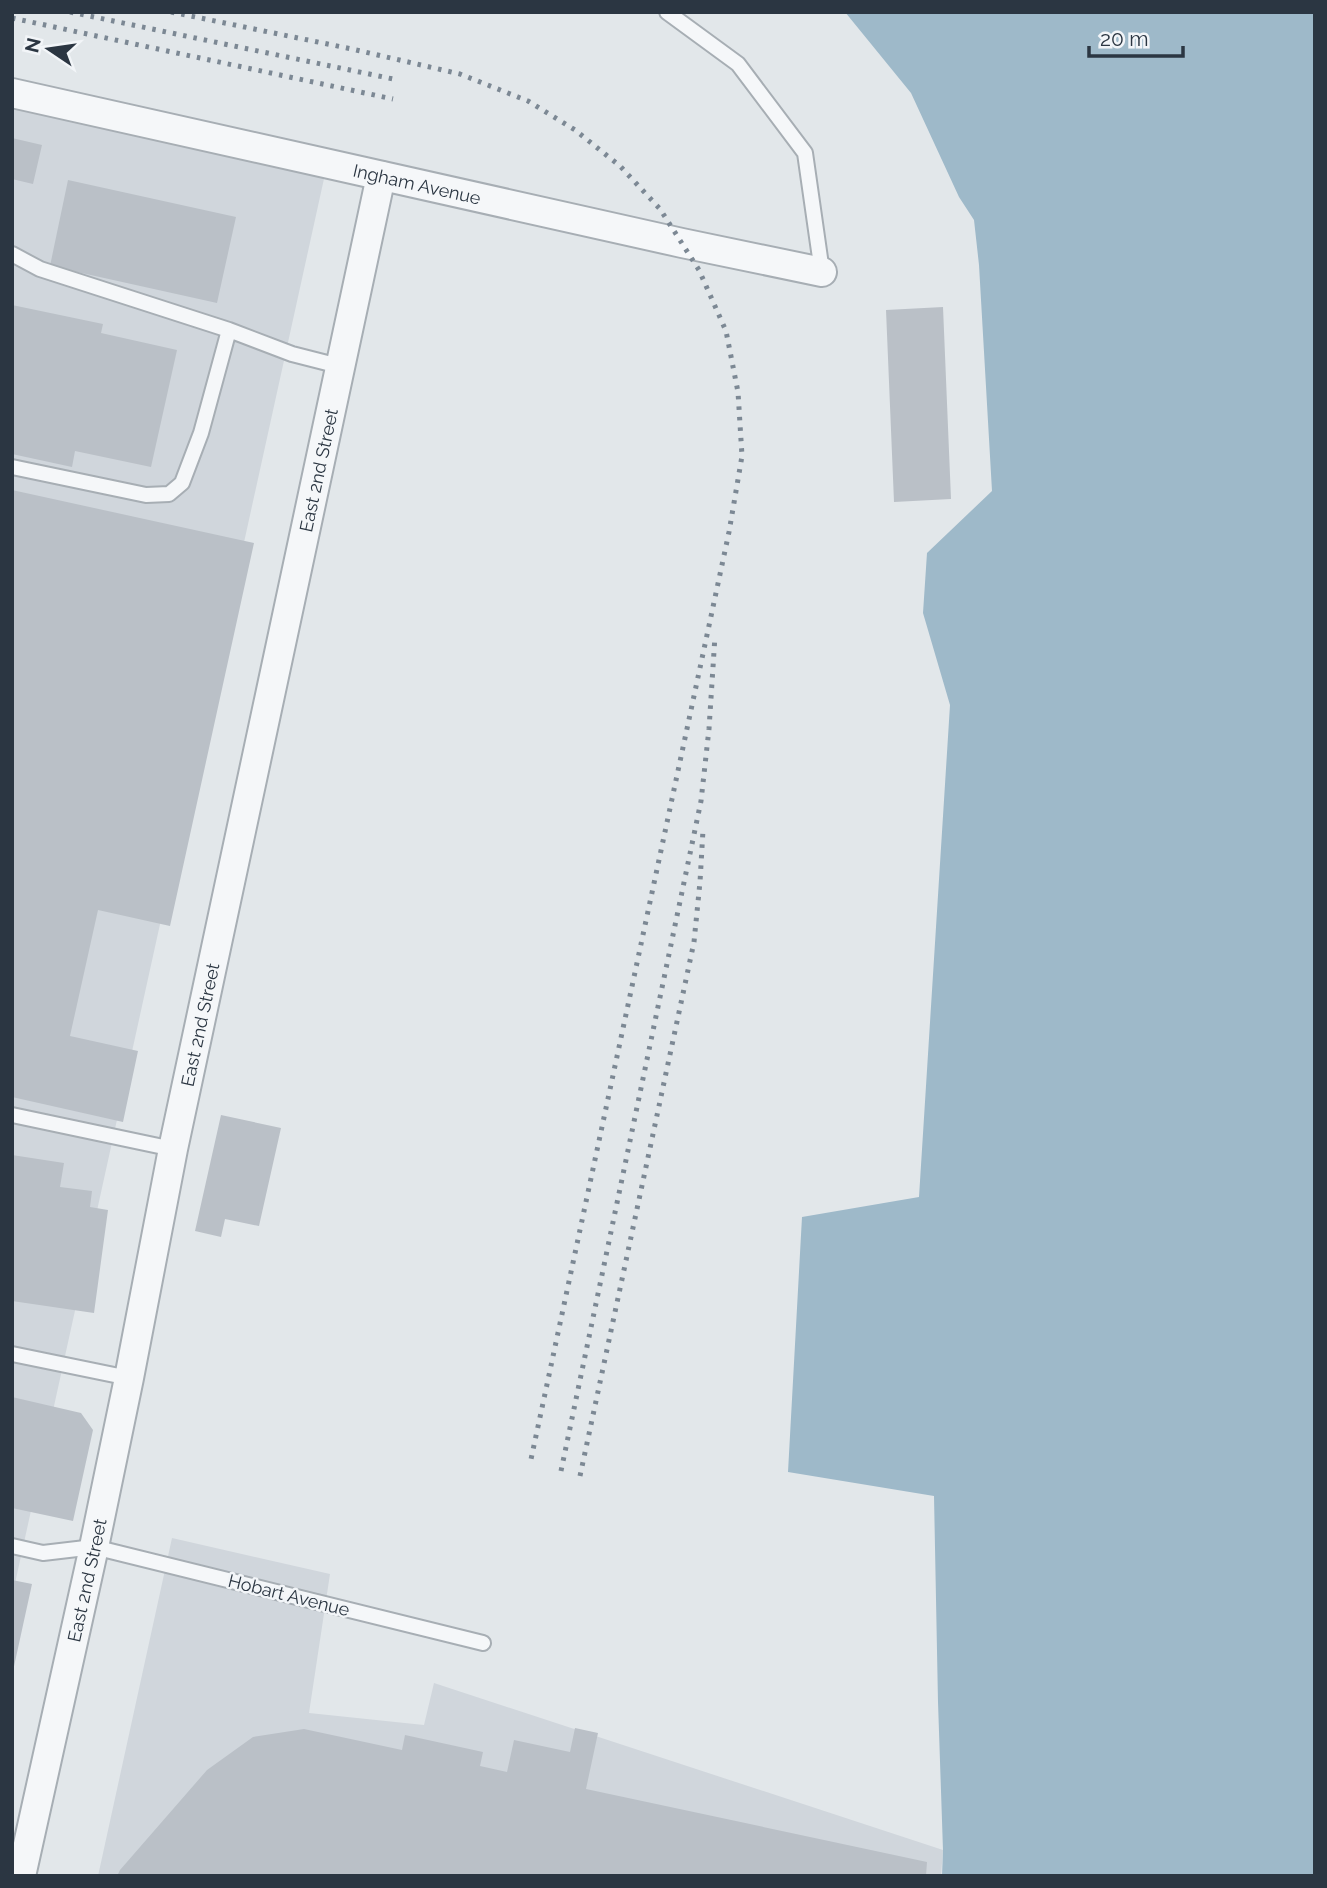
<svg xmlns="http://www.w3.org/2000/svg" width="1327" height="1888" font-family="Raleway,sans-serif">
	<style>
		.built { fill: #d0d6dc }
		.water { fill: #9eb9c9 }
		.building { fill: #bac0c7 }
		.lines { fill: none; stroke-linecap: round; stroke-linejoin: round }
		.service-casing { stroke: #a7aeb4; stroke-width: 18 }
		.minor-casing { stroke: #a7aeb4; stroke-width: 32 }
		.service { stroke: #f5f7f9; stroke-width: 14 }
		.minor { stroke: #f5f7f9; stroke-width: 28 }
		.rail { stroke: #7c8894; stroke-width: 5; stroke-dasharray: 3.5 7; stroke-linecap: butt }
		.labels { text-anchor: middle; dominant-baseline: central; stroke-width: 5; stroke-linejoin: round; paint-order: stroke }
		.street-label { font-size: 18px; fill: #2b3642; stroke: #f2f5f8 }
	</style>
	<rect width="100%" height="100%" fill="#e2e7ea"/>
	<path class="built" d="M 12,81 L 334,150 L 329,156 L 12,1597 Z
		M 172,1538 L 330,1574 L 309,1713 L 424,1725 L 434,1683 L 943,1850 L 941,1876 L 98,1876 Z"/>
	<path class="water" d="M 845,12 L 1315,12 L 1315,1876 L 942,1876 L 943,1850 L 938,1702 L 934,1496 L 788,1472 L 802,1217 L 919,1197 L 950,705 L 923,613 L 927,553 L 992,491 L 979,265 L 974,220 L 959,197 L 911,93 Z"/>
	<path class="building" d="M 12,138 L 42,145 L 33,184 L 12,179 Z
		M 68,180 L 236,217 L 217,303 L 50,266 Z
		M 12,305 L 103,324 L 101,333 L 177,350 L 151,467 L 75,451 L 72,467 L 12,454 Z
		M 943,307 L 951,499 L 894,502 L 886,310 Z
		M 12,490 L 254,543 L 170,926 L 98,910 L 70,1036 L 138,1051 L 123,1122 L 12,1097 Z
		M 221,1115 L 281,1128 L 259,1226 L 225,1219 L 221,1237 L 195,1231 Z
		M 12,1155 L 64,1163 L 60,1187 L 92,1191 L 90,1207 L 108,1210 L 94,1313 L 12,1301 Z
		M 12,1397 L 81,1413 L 93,1430 L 73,1521 L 12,1508 Z
		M 12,1580 L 32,1584 L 13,1671 L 12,1671 Z
		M 575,1728 L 598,1733 L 586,1789 L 927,1862 L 926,1876 L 117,1876 L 120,1870 L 207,1770 L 253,1737 L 304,1729 L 402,1750 L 405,1735 L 483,1752 L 480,1766 L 507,1772 L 514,1740 L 570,1752 Z"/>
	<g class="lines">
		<g class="service-casing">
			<path id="service" d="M 667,12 L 738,64 L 805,153 L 822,272
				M 12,254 L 40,269 L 229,330 L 292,354 L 339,366
				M 12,467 L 146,495 L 169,494 L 182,483 L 201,433 L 229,330
				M 12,1115 L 173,1149
				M 12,1354 L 129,1378
				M 12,1546 L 43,1553 L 94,1547 L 483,1643"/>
		</g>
		<g class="minor-casing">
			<g id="minor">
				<path id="s1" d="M 12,93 L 682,243 L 822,272"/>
				<path id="s2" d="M 21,1876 L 94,1547 L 129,1378 L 173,1149 L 381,176"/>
			</g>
		</g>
		<use href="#service" class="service"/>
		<use href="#minor" class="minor"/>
		<path class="rail" d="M 70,12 L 398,80
			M 171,12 L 352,49 L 460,74 L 528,101 L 575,130 L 620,166 L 660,209 L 699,270 L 726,331 L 738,392 L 742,456 L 729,532 L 530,1464
			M 12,18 L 393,99
			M 561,1471 L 701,801 L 709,729 L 715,636
			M 580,1476 L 694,942 L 700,882 L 703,830"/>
	</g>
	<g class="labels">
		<g class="street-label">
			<text stroke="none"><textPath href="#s1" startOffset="415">Ingham Avenue</textPath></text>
			<text stroke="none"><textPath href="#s2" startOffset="1437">East 2nd Street</textPath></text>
			<text stroke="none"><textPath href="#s2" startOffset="870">East 2nd Street</textPath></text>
			<text stroke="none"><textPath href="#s2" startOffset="303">East 2nd Street</textPath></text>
			<text transform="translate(289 1595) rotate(14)">Hobart Avenue</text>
		</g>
	</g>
	<rect width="1327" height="1888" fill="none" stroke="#2b3642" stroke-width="28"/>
	<g transform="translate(49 49) rotate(283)" stroke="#f2f5f8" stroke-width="5" paint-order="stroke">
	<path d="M0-5L12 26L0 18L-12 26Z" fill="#2b3642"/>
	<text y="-10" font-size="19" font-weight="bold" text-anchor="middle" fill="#2b3642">N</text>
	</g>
	<path d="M1089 46v10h94v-10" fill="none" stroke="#2b3642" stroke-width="3.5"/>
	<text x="1100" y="46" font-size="21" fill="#2b3642" stroke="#f2f5f8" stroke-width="5" paint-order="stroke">20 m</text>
</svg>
